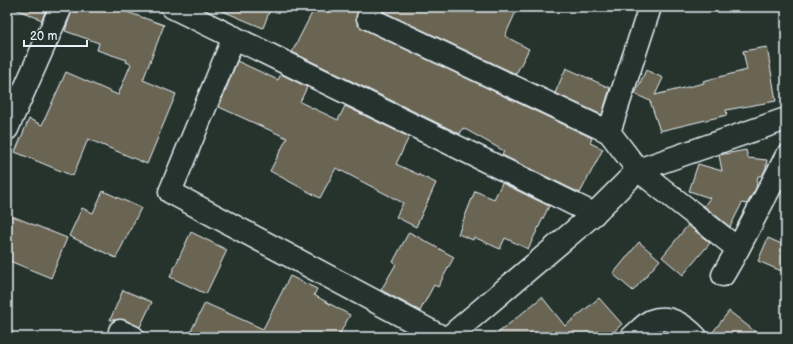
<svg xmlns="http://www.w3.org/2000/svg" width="793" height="344" font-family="'Balsamiq Sans',sans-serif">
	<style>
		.building { fill: #6a6553; stroke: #e8f1f8 }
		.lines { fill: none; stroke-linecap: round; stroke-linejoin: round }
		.street-casing { stroke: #e8f1f8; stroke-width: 25 }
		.secondary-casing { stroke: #e8f1f8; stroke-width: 25 }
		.street { stroke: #26332d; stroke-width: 22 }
		.secondary { stroke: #26332d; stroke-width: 22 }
	</style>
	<rect width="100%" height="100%" fill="#26332d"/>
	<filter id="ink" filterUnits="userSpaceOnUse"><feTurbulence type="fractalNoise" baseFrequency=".025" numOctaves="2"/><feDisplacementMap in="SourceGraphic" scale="8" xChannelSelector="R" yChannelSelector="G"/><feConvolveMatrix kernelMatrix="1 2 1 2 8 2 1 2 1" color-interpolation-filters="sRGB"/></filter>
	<g filter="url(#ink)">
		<path class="building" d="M 11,7 L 47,7 L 42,20 Z
			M 73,7 L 113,7 L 164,25 L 143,80 L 176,94 L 147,164 L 88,139 L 73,176 L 15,152 L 29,119 L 42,125 L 66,72 L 118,95 L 131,64 L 126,62 L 127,60 L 97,50 L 99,43 L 65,31 Z
			M 213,7 L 271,7 L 263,28 Z
			M 315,7 L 359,7 L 356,20 L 363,29 L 592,138 L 590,143 L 603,149 L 580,193 L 502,155 L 504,151 L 463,128 L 460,134 L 292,52 Z
			M 384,7 L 518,7 L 505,36 L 529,49 L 516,74 L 384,12 Z
			M 767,47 L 776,101 L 726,110 L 727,115 L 660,131 L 650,101 L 635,94 L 646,70 L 663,78 L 655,95 L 704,83 L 703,81 L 747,70 L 743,51 Z
			M 237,61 L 278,80 L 281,74 L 307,87 L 300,102 L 338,120 L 345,106 L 409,137 L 396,164 L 436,183 L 416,227 L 396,217 L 403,203 L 336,168 L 320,198 L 270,171 L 287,138 L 219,107 Z
			M 566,68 L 610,88 L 602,115 L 555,93 Z
			M 746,150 L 748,158 L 767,160 L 766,168 L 762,176 L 758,176 L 756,188 L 747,204 L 742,203 L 730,227 L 704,206 L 710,198 L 689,191 L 698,164 L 722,171 L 719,155 Z
			M 502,183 L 549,206 L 528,249 L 505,238 L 500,249 L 474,237 L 473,240 L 458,234 L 475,191 L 494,199 Z
			M 103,191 L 141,208 L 116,258 L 69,236 L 82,208 L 93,213 Z
			M 7,214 L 67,238 L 51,278 L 7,260 Z
			M 688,225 L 710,243 L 683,275 L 662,257 Z
			M 191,232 L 227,250 L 206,294 L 170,277 Z
			M 409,232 L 454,257 L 438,287 L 434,285 L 420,311 L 381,290 L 396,264 L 393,262 Z
			M 768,238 L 786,246 L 786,273 L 758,261 Z
			M 639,242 L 660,260 L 633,291 L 613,274 Z
			M 290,276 L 317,289 L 314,295 L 350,315 L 338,337 L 188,337 L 205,303 L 263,329 Z
			M 123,290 L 152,302 L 140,327 L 125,320 L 110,320 Z
			M 542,297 L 565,326 L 599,298 L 622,324 L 608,337 L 493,337 Z
			M 729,311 L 762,337 L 709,337 Z"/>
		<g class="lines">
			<g class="street-casing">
				<path id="street" d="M 172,7 L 594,214
					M 372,7 L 368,18 L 609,132
					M 650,7 L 609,132 L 638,170 L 738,249
					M 234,37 L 170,192 L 442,337
					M 7,129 L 61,7
					M 723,275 L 738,249 L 786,157
					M 120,331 L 133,337
					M 632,337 C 638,332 645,324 651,321 C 669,314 685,326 696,337"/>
			</g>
			<g class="secondary-casing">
				<path id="secondary" d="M 449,337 L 594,214 L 638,170 L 786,119"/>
			</g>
			<use href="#street" class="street"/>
			<use href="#secondary" class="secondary"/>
		</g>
	</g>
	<rect width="793" height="344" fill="none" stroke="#26332d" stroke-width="24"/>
	<rect x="12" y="12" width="769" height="320" fill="none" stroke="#e8f1f8" stroke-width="1.5" filter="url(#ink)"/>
	<path d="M24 40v6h63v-6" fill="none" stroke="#e8f1f8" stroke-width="2"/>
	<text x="30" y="40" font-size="12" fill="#e8f1f8" stroke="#26332d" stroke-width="3" paint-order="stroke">20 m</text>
</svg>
